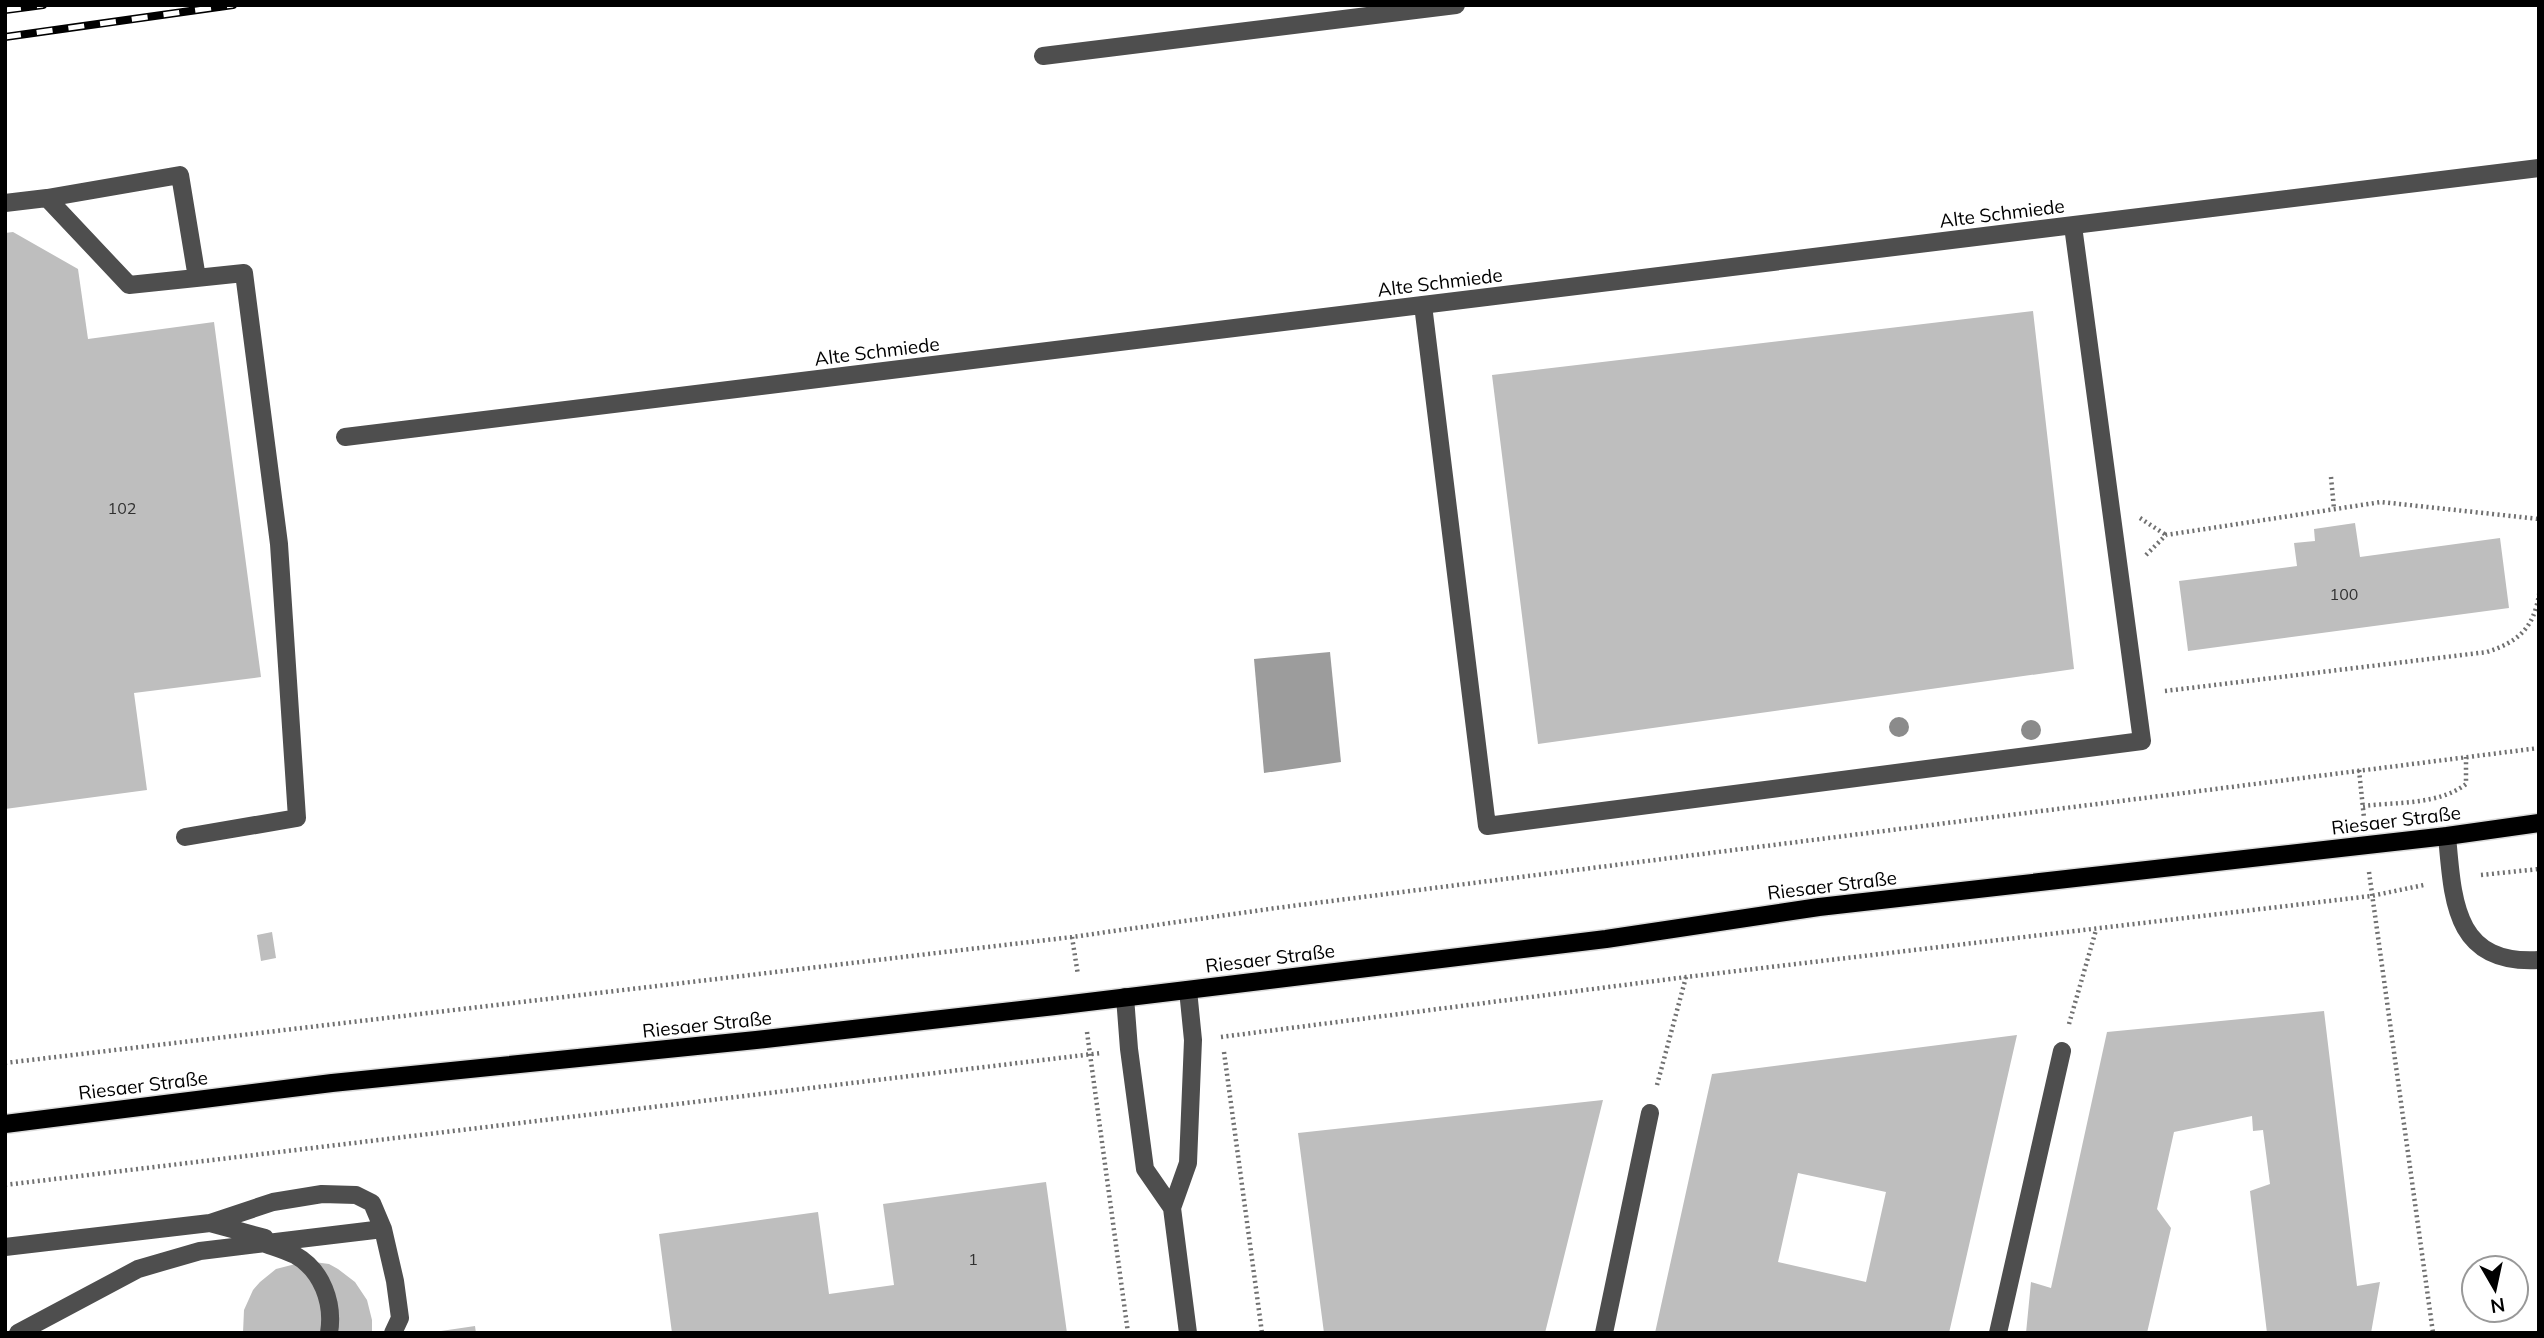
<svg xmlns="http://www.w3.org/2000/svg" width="2544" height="1338" font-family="Mulish,sans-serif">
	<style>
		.water { fill: #9c9c9c }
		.building { fill: #bebebe; fill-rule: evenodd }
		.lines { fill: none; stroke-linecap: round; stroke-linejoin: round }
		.major-casing { stroke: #dbdbdb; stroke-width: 21 }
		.path { stroke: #707070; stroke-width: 4.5; stroke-dasharray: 2 3.5; stroke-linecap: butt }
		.minor { stroke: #4e4e4e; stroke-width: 18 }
		.major { stroke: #000; stroke-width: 18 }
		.rail-casing { stroke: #000; stroke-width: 8 }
		.rail { stroke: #fff; stroke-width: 5; stroke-dasharray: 16; stroke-linecap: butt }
		.tree { fill: #8b8b8b }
		.labels { text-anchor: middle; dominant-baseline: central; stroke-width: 5; stroke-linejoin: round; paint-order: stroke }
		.number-label { font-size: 16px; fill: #303030 }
		.street-label { font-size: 19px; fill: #000; stroke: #fff }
	</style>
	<rect width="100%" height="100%" fill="#fff"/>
	<path class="water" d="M 1330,652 L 1341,762 L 1264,773 L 1254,659 Z"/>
	<path class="building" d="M 13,232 L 78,269 L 88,339 L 214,322 L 261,677 L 134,693 L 147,790 L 5,809 L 5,233 Z
		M 2033,311 L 2074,669 L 1538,744 L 1492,375 Z
		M 2355,523 L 2360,557 L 2500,538 L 2509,608 L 2188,651 L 2179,581 L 2297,566 L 2294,543 L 2315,541 L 2314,529 Z
		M 272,932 L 276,958 L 261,961 L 257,935 Z
		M 2324,1011 L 2357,1286 L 2380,1282 L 2371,1333 L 2267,1333 L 2250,1191 L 2270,1184 L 2263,1130 L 2253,1131 L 2252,1116 L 2174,1132 L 2157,1209 L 2171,1228 L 2147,1333 L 2026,1333 L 2031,1282 L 2051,1288 L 2107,1032 Z
		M 2017,1035 L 1949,1333 L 1655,1333 L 1712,1074 ZM 1798,1173 L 1886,1192 L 1866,1282 L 1778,1262 Z
		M 1603,1100 L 1545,1333 L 1324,1333 L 1298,1133 Z
		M 1046,1182 L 1067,1333 L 672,1333 L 659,1234 L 818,1212 L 829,1294 L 894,1285 L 883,1204 Z
		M 307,1261 L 329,1264 L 338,1269 L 355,1282 L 367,1300 L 372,1320 L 372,1333 L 243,1333 L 244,1310 L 253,1290 L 260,1282 L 276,1269 Z
		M 475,1326 L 476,1333 L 441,1333 L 441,1331 Z"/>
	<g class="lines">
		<g class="major-casing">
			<path id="major" d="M 5,1124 L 332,1083 L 756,1040 L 1055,1006 L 1606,939 L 1819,907 L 2447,836 L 2539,823"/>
		</g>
		<path class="path" d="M 2331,477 L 2334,509
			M 2140,518 L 2166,535
			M 2146,555 L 2166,535 L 2381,502 L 2539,519
			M 2165,691 L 2487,652 C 2518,642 2534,628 2539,594
			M 2359,770 L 2364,818
			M 2363,806 C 2396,802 2439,805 2466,784 L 2466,757
			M 2369,872 L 2433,1333
			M 2481,875 L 2539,869
			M 1072,937 L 1078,975
			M 2069,1024 L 2096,930
			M 1087,1032 L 1128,1333
			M 1221,1037 L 1686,977 L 2371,896 L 2424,885
			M 1224,1052 L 1262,1333
			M 5,1063 L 1072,937 L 1276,908 L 2539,748
			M 1657,1085 L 1686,977
			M 5,1185 L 1101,1053"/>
		<path class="minor" d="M 1043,56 L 1456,5
			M 47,198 L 180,175 L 197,278
			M 5,203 L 47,198 L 129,285 L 244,273 L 279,544 L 297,818 L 185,837
			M 1423,305 L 1487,826 L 2142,741 L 2073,226
			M 345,437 L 2539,168
			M 2447,836 C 2453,901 2454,965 2539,960
			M 1125,997 L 1129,1049 L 1145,1169 L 1172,1208 L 1188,1333
			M 1172,1208 L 1188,1163 L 1193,1040 L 1188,990
			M 210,1223 L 265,1238 L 263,1243 C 274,1247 285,1250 295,1255 C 322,1270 334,1303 329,1333
			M 5,1247 L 210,1223 L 273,1202 L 322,1194 L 356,1195 L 372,1203 L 383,1229 L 395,1281 L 400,1318 L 393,1333
			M 18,1333 L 138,1269 L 200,1251 L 383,1229
			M 1604,1333 L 1650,1113
			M 1998,1333 L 2062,1051"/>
		<use href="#major" class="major"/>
		<g class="rail-casing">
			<path id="rail" d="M 5,10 L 43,5
				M 5,37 L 233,5"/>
		</g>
		<use href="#rail" class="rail"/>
	</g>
	<g class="tree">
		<circle cx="1899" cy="727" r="10"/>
		<circle cx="2031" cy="730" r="10"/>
	</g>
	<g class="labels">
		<g class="number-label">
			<text x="122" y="508">102</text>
			<text x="2344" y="594">100</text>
			<text x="973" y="1259">1</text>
		</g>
		<g class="street-label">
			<text transform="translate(2002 213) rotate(-7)">Alte Schmiede</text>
			<text transform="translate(1440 282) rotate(-7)">Alte Schmiede</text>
			<text transform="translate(877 351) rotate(-7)">Alte Schmiede</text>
			<text transform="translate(2396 820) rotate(-7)">Riesaer Straße</text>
			<text transform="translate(1832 885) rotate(-7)">Riesaer Straße</text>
			<text transform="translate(1270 958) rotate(-7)">Riesaer Straße</text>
			<text transform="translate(707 1024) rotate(-6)">Riesaer Straße</text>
			<text transform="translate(143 1085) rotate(-7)">Riesaer Straße</text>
		</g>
	</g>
	<rect width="2544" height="1338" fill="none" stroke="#000000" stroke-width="14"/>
	<g transform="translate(2495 1289) rotate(171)"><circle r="33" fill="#ffffff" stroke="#999999" stroke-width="2"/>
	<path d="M0-5L12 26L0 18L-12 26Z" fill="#000000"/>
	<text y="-10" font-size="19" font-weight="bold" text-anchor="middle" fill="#000000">N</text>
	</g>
</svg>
